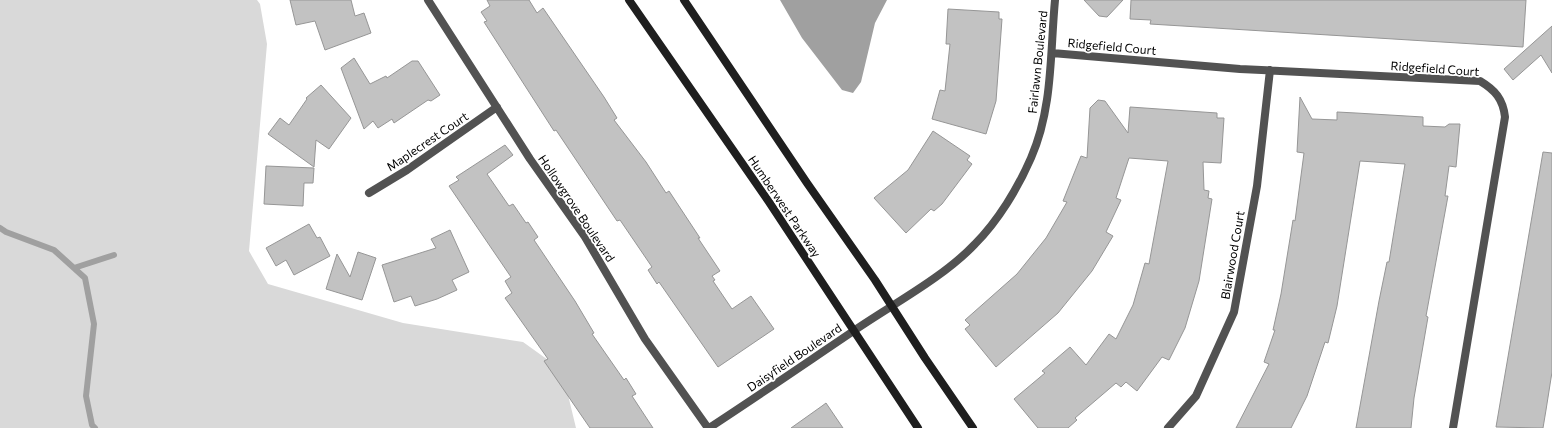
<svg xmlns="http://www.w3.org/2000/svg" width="1552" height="428" font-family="Commissioner,sans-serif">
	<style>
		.green { fill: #d9d9d9 }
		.water { fill: #a0a0a0 }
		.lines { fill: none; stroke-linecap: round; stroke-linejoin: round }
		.stream { stroke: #a0a0a0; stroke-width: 6 }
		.building { fill: #c2c2c2; stroke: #969696 }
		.minor { stroke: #525252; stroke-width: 8 }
		.secondary { stroke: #1f1f1f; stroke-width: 8 }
		.labels { text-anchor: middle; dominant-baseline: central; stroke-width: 3.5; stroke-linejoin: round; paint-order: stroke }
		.street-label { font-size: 12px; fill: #000; stroke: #fff }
	</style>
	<rect width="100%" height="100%" fill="#fff"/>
	<path class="green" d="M 0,0 L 257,0 L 260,4 L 267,44 L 249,251 L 268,284 L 403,323 L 523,342 L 562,370 L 576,428 L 0,428 Z"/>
	<path class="water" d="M 780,0 L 887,0 L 875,23 L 861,82 L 853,93 L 842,90 L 802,38 Z"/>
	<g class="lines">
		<path class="stream" d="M 0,228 L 6,232 L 54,250 L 85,278 L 94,324 L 86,396 L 92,425 L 95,428
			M 74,268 L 114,255"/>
	</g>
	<path class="building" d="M 290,0 L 351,0 L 355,16 L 364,13 L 371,33 L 325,50 L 315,21 L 296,25 Z
		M 487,0 L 529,0 L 537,13 L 543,8 L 604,97 L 617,118 L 614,120 L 646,162 L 666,193 L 669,191 L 700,238 L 698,238 L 720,271 L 712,276 L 715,280 L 713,281 L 732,309 L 751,296 L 774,329 L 718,367 L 659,282 L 657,284 L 648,270 L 652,267 L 620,220 L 617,221 L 556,130 L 554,131 L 484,22 L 487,21 L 481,12 L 490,6 Z
		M 1084,0 L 1123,0 L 1107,17 L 1099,16 Z
		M 1131,0 L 1526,0 L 1523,47 L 1150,24 L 1151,20 L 1130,19 Z
		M 948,9 L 999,12 L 999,19 L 1002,19 L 996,101 L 986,134 L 932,119 L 940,90 L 945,91 L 950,44 L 946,44 Z
		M 1552,26 L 1552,73 L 1541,55 L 1513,80 L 1504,69 Z
		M 354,58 L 370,84 L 386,76 L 387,78 L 412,61 L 418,61 L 440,95 L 431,101 L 428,100 L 394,123 L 392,119 L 378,128 L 373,121 L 364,129 L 341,68 Z
		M 321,85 L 351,118 L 329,149 L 316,140 L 314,167 L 268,134 L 280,118 L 289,125 L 307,99 L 306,98 Z
		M 1300,97 L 1312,119 L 1337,120 L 1337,112 L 1356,113 L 1423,117 L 1423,126 L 1445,127 L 1449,124 L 1460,124 L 1456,167 L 1449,166 L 1445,196 L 1448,196 L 1426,316 L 1428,317 L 1414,398 L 1411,428 L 1356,428 L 1379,301 L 1387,262 L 1389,262 L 1405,164 L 1360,161 L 1337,306 L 1328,343 L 1325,342 L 1307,396 L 1291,428 L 1236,428 L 1269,364 L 1264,362 L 1275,330 L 1273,330 L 1281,294 L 1293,220 L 1295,221 L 1304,153 L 1297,152 Z
		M 1098,100 L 1105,101 L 1128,133 L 1130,107 L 1217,113 L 1217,118 L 1224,118 L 1221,163 L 1203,162 L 1204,190 L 1209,191 L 1208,198 L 1212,199 L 1199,281 L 1185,328 L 1169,360 L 1162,357 L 1137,391 L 1126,382 L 1121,387 L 1116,383 L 1075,418 L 1077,420 L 1068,428 L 1038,428 L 1014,399 L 1045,373 L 1042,371 L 1070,347 L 1086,365 L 1109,334 L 1116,339 L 1133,305 L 1145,263 L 1149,264 L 1168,161 L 1129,158 L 1116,198 L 1121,200 L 1106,232 L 1113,236 L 1092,271 L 1058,313 L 996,367 L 965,329 L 970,325 L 965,320 L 1017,274 L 1046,238 L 1067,202 L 1063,201 L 1081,156 L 1087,158 L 1090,108 Z
		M 933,131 L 970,156 L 967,160 L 972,164 L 942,204 L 934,211 L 931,209 L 906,233 L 874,198 L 908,170 Z
		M 505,145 L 513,155 L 487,174 L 509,206 L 513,204 L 526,223 L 528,222 L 538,237 L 534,240 L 575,301 L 594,333 L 592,334 L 624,380 L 626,378 L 636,394 L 632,396 L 653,428 L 590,428 L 544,361 L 548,359 L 505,298 L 512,293 L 505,281 L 511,277 L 449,186 L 459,180 L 456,177 Z
		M 1543,152 L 1552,153 L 1552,372 L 1546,410 L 1543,428 L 1496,427 Z
		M 266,166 L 314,168 L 313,183 L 304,183 L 303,206 L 264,204 Z
		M 309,224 L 317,238 L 320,237 L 330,256 L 294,275 L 286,260 L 276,266 L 266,248 Z
		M 450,230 L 469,272 L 452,280 L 457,290 L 437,299 L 415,306 L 411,296 L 394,302 L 382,265 L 436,248 L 431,239 Z
		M 358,252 L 376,258 L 362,300 L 326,289 L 337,254 L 350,277 Z
		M 826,403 L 843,428 L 791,428 L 822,406 Z"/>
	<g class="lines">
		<path class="minor" d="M 428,0 L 530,159 L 585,237 L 645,339 L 708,428
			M 1052,53 L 1240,69 L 1480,81 C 1495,90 1503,99 1505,117 L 1453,428
			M 369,193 L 407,170 L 497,107
			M 709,428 C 758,396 806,363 855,330 C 893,304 944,277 975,244 C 998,221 1018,188 1031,158 C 1053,108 1050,53 1055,0
			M 1168,428 L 1196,396 L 1234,312 L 1257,186 L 1270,70"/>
		<path class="secondary" d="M 629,0 L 769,202 L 918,428
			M 684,0 L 807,183 L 875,280 L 925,358 L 973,428"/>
	</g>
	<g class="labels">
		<g class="street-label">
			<text transform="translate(1112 46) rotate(5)">Ridgefield Court</text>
			<text transform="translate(1037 62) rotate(-84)">Fairlawn Boulevard</text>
			<text transform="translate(1435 68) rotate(4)">Ridgefield Court</text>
			<text transform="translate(427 141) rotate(-34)">Maplecrest Court</text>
			<text transform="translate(785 206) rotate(56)">Humberwest Parkway</text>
			<text transform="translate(577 208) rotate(56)">Hollowgrove Boulevard</text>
			<text transform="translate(1232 255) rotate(-80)">Blairwood Court</text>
			<text transform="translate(794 357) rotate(-34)">Daisyfield Boulevard</text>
		</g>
	</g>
</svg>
